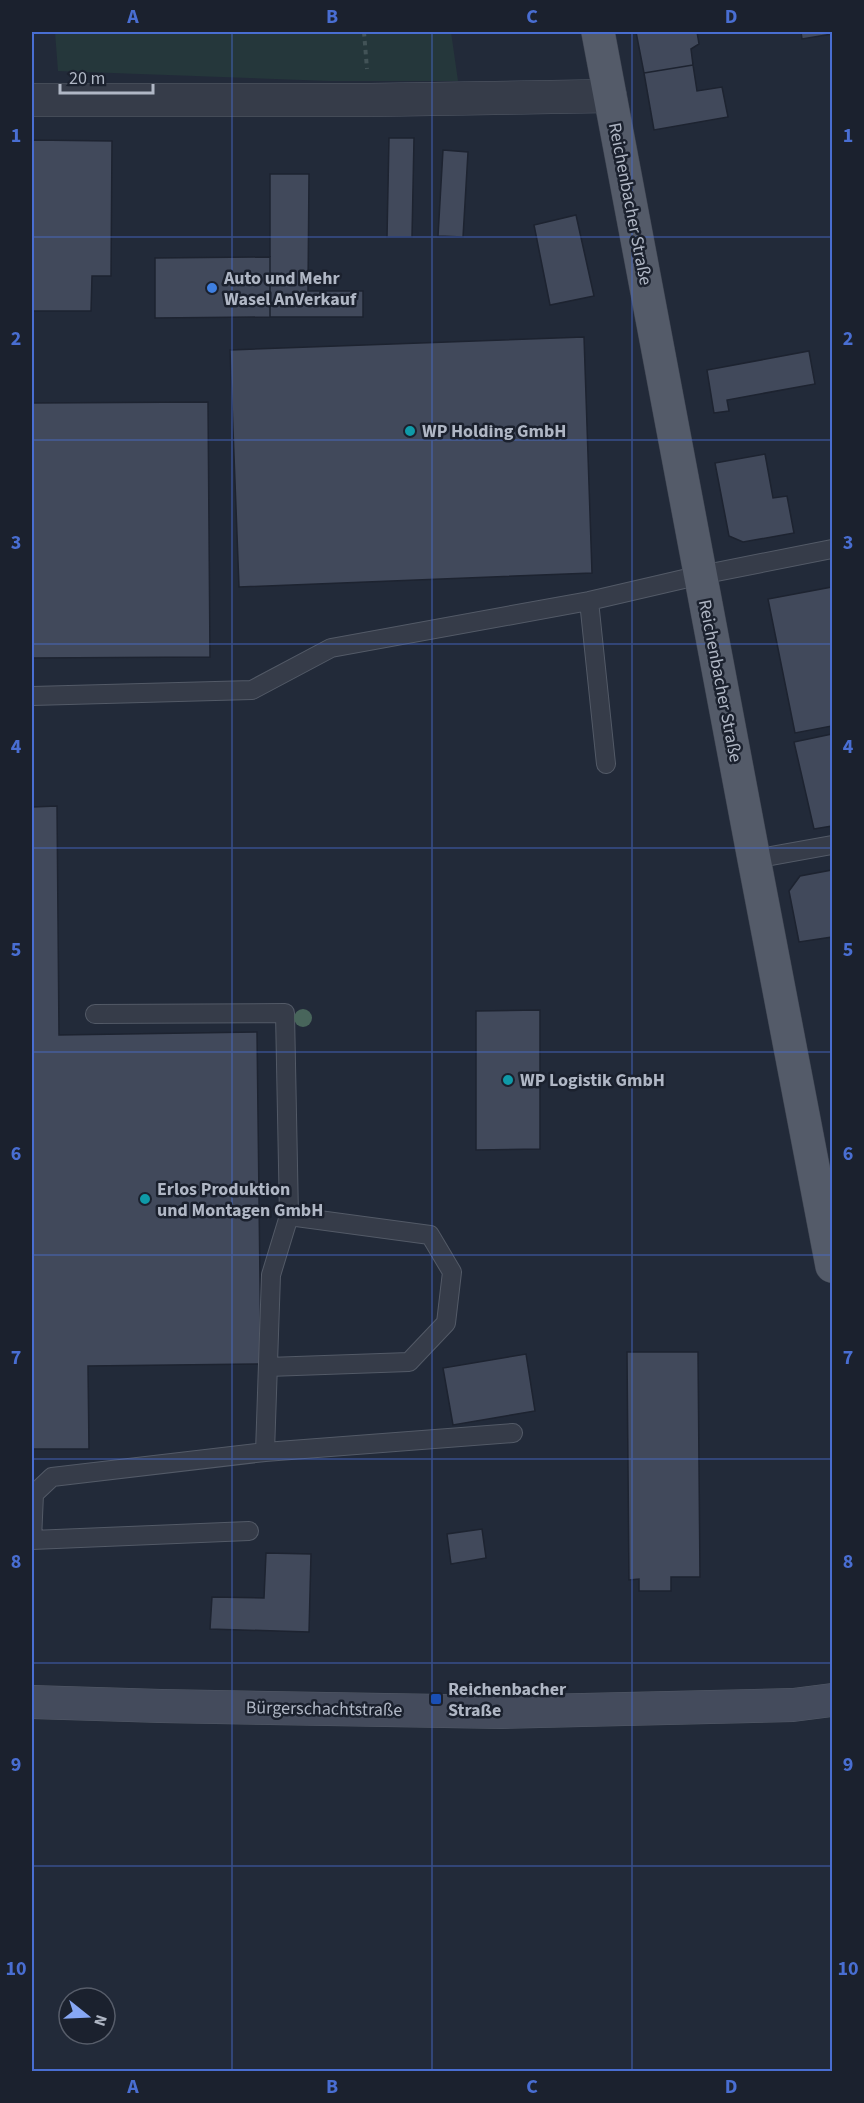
<svg xmlns="http://www.w3.org/2000/svg" width="864" height="2103" font-family="'Source Sans 3',sans-serif">
	<style>
		.green { fill: #25373b }
		.building { fill: #41495b; stroke: #1d2330; stroke-width: 1.5 }
		.lines { fill: none; stroke-linecap: round; stroke-linejoin: round }
		.lane-casing { stroke: #535a67; stroke-width: 20 }
		.street-casing { stroke: #535a67; stroke-width: 34 }
		.secondary-casing { stroke: #535a67; stroke-width: 34 }
		.primary-casing { stroke: #3f4552; stroke-width: 34 }
		.path { stroke: #425357; stroke-width: 4; stroke-dasharray: 4.5 4.5; stroke-linecap: butt }
		.lane { stroke: #363c49; stroke-width: 18 }
		.street { stroke: #363c49; stroke-width: 33 }
		.secondary { stroke: #444b5c; stroke-width: 33 }
		.primary { stroke: #545b69; stroke-width: 33 }
		.tree { fill: #48655b }
		.grid { fill: none; stroke: #496ed2; stroke-width: 1.5; stroke-opacity: 0.55 }
		.shop-dot { fill: #3f7fe0; stroke: #1b212e; stroke-width: 2 }
		.culture-dot { fill: #0f9aa8; stroke: #1b212e; stroke-width: 2 }
		.transit-dot { fill: #1a4fb4; stroke: #1b212e; stroke-width: 2 }
		.labels { text-anchor: middle; dominant-baseline: central; stroke-width: 5; stroke-linejoin: round; paint-order: stroke }
		.street-label { font-size: 18px; fill: #b0b7c5; stroke: #1b212e }
		.poi-label { font-size: 18px; font-weight: bold; fill: #b0b7c5; stroke: #1b212e; text-anchor: start }
		.neatline { fill: none; stroke: #496ed2; stroke-width: 2 }
		.grid-label { font-size: 20px; text-anchor: middle; font-weight: bold; fill: #496ed2 }
	</style>
	<rect width="100%" height="100%" fill="#222a39"/>
	<path class="green" d="M 55,32 L 451,32 L 458,81 L 330,81 L 58,71 Z"/>
	<path class="building" d="M 636,32 L 697,32 L 699,44 L 691,49 L 693,65 L 644,73 Z
		M 801,32 L 832,32 L 832,34 L 802,39 Z
		M 693,65 L 697,91 L 722,87 L 728,117 L 654,130 L 644,73 Z
		M 389,138 L 414,138 L 412,237 L 387,237 Z
		M 32,140 L 112,141 L 111,276 L 92,276 L 91,311 L 32,311 Z
		M 443,150 L 468,152 L 463,237 L 438,236 Z
		M 270,174 L 309,174 L 308,291 L 363,291 L 363,317 L 270,317 Z
		M 576,215 L 594,296 L 550,305 L 534,225 Z
		M 270,257 L 270,317 L 155,318 L 155,258 Z
		M 584,337 L 592,573 L 239,587 L 230,350 Z
		M 809,351 L 815,384 L 727,400 L 729,411 L 714,413 L 707,370 Z
		M 208,402 L 210,657 L 32,658 L 32,403 Z
		M 765,454 L 773,498 L 787,496 L 794,533 L 743,542 L 729,536 L 715,463 Z
		M 832,587 L 832,726 L 795,733 L 768,599 Z
		M 832,734 L 832,826 L 814,829 L 794,742 Z
		M 57,806 L 59,1035 L 257,1032 L 261,1364 L 88,1366 L 89,1449 L 32,1449 L 32,807 Z
		M 832,870 L 832,937 L 799,942 L 789,891 L 800,876 Z
		M 540,1010 L 540,1149 L 476,1150 L 476,1011 Z
		M 627,1352 L 698,1352 L 700,1577 L 671,1577 L 671,1591 L 639,1591 L 639,1579 L 629,1580 Z
		M 526,1354 L 535,1411 L 453,1425 L 443,1368 Z
		M 482,1529 L 486,1558 L 451,1564 L 447,1534 Z
		M 266,1553 L 311,1554 L 309,1632 L 210,1629 L 212,1597 L 264,1598 Z"/>
	<g class="lines">
		<g class="lane-casing">
			<path id="lane" d="M 589,601 L 606,764
				M 32,696 L 252,690 L 331,648 L 589,601 L 701,575 L 832,549
				M 754,859 L 832,845
				M 95,1014 L 285,1013 L 289,1216 L 271,1275 L 265,1452
				M 268,1367 L 409,1362 L 446,1323 L 452,1272 L 430,1235 L 289,1216
				M 32,1540 L 34,1494 L 52,1477 L 265,1452 L 513,1433
				M 32,1540 L 249,1531"/>
		</g>
		<g class="street-casing">
			<path id="street" d="M 32,100 L 369,100 L 610,96"/>
		</g>
		<g class="secondary-casing">
			<path id="secondary" d="M 32,1702 L 161,1706 L 502,1712 L 793,1705 L 832,1700"/>
		</g>
		<g class="primary-casing">
			<path id="primary" d="M 598,32 L 754,859 L 832,1266"/>
		</g>
		<path class="path" d="M 364,32 L 367,69"/>
		<use href="#lane" class="lane"/>
		<use href="#street" class="street"/>
		<use href="#secondary" class="secondary"/>
		<use href="#primary" class="primary"/>
	</g>
	<circle class="tree" cx="303" cy="1018" r="9"/>
	<path class="grid" d="M 232,32 L 232,2072M 432,32 L 432,2072M 632,32 L 632,2072M 32,237 L 832,237M 32,440 L 832,440M 32,644 L 832,644M 32,848 L 832,848M 32,1052 L 832,1052M 32,1255 L 832,1255M 32,1459 L 832,1459M 32,1663 L 832,1663M 32,1866 L 832,1866"/>
	<circle class="shop-dot" cx="212" cy="288" r="6"/>
	<g class="culture-dot">
		<circle cx="410" cy="431" r="6"/>
		<circle cx="508" cy="1080" r="6"/>
		<circle cx="145" cy="1199" r="6"/>
	</g>
	<rect class="transit-dot" x="430" y="1693" width="12" height="12" rx="3"/>
	<g class="labels">
		<g class="street-label">
			<text transform="translate(630 204) rotate(79)">Reichenbacher Straße</text>
			<text transform="translate(720 681) rotate(79)">Reichenbacher Straße</text>
			<text transform="translate(324 1709) rotate(1)">Bürgerschachtstraße</text>
		</g>
		<g class="poi-label">
			<text x="224" y="278">Auto und Mehr<tspan x="224" dy="21">Wasel AnVerkauf</tspan></text>
			<text x="422" y="431">WP Holding GmbH</text>
			<text x="520" y="1080">WP Logistik GmbH</text>
			<text x="157" y="1189">Erlos Produktion<tspan x="157" dy="21">und Montagen GmbH</tspan></text>
			<text x="448" y="1689">Reichenbacher<tspan x="448" dy="21">Straße</tspan></text>
		</g>
	</g>
	<rect width="864" height="2103" fill="none" stroke="#1b212e" stroke-width="66"/>
	<g transform="translate(87 2016) rotate(108)"><circle r="28" fill="#1b212e" stroke="#575d6a" stroke-width="1.5"/>
	<path d="M0-4.5L10 22L0 15L-10 22Z" fill="#87a7f4"/>
	<text y="-9" font-size="16" font-weight="bold" text-anchor="middle" fill="#b0b7c5">N</text>
	</g>
	<path d="M60 84v9h93v-9" fill="none" stroke="#b0b7c5" stroke-width="3"/>
	<text x="69" y="84" font-size="18" fill="#b0b7c5" stroke="#1b212e" stroke-width="4.5" paint-order="stroke">20 m</text>
	<rect x="33" y="33" width="798" height="2037" class="neatline"/>
	<g class="grid-label">
		<text x="133" y="23">A</text>
		<text x="332" y="23">B</text>
		<text x="532" y="23">C</text>
		<text x="731" y="23">D</text>
		<text x="16" y="142">1</text>
		<text x="848" y="142">1</text>
		<text x="16" y="345">2</text>
		<text x="848" y="345">2</text>
		<text x="16" y="549">3</text>
		<text x="848" y="549">3</text>
		<text x="16" y="753">4</text>
		<text x="848" y="753">4</text>
		<text x="16" y="956">5</text>
		<text x="848" y="956">5</text>
		<text x="16" y="1160">6</text>
		<text x="848" y="1160">6</text>
		<text x="16" y="1364">7</text>
		<text x="848" y="1364">7</text>
		<text x="16" y="1568">8</text>
		<text x="848" y="1568">8</text>
		<text x="16" y="1771">9</text>
		<text x="848" y="1771">9</text>
		<text x="16" y="1975">10</text>
		<text x="848" y="1975">10</text>
		<text x="133" y="2093">A</text>
		<text x="332" y="2093">B</text>
		<text x="532" y="2093">C</text>
		<text x="731" y="2093">D</text>
	</g>
</svg>
